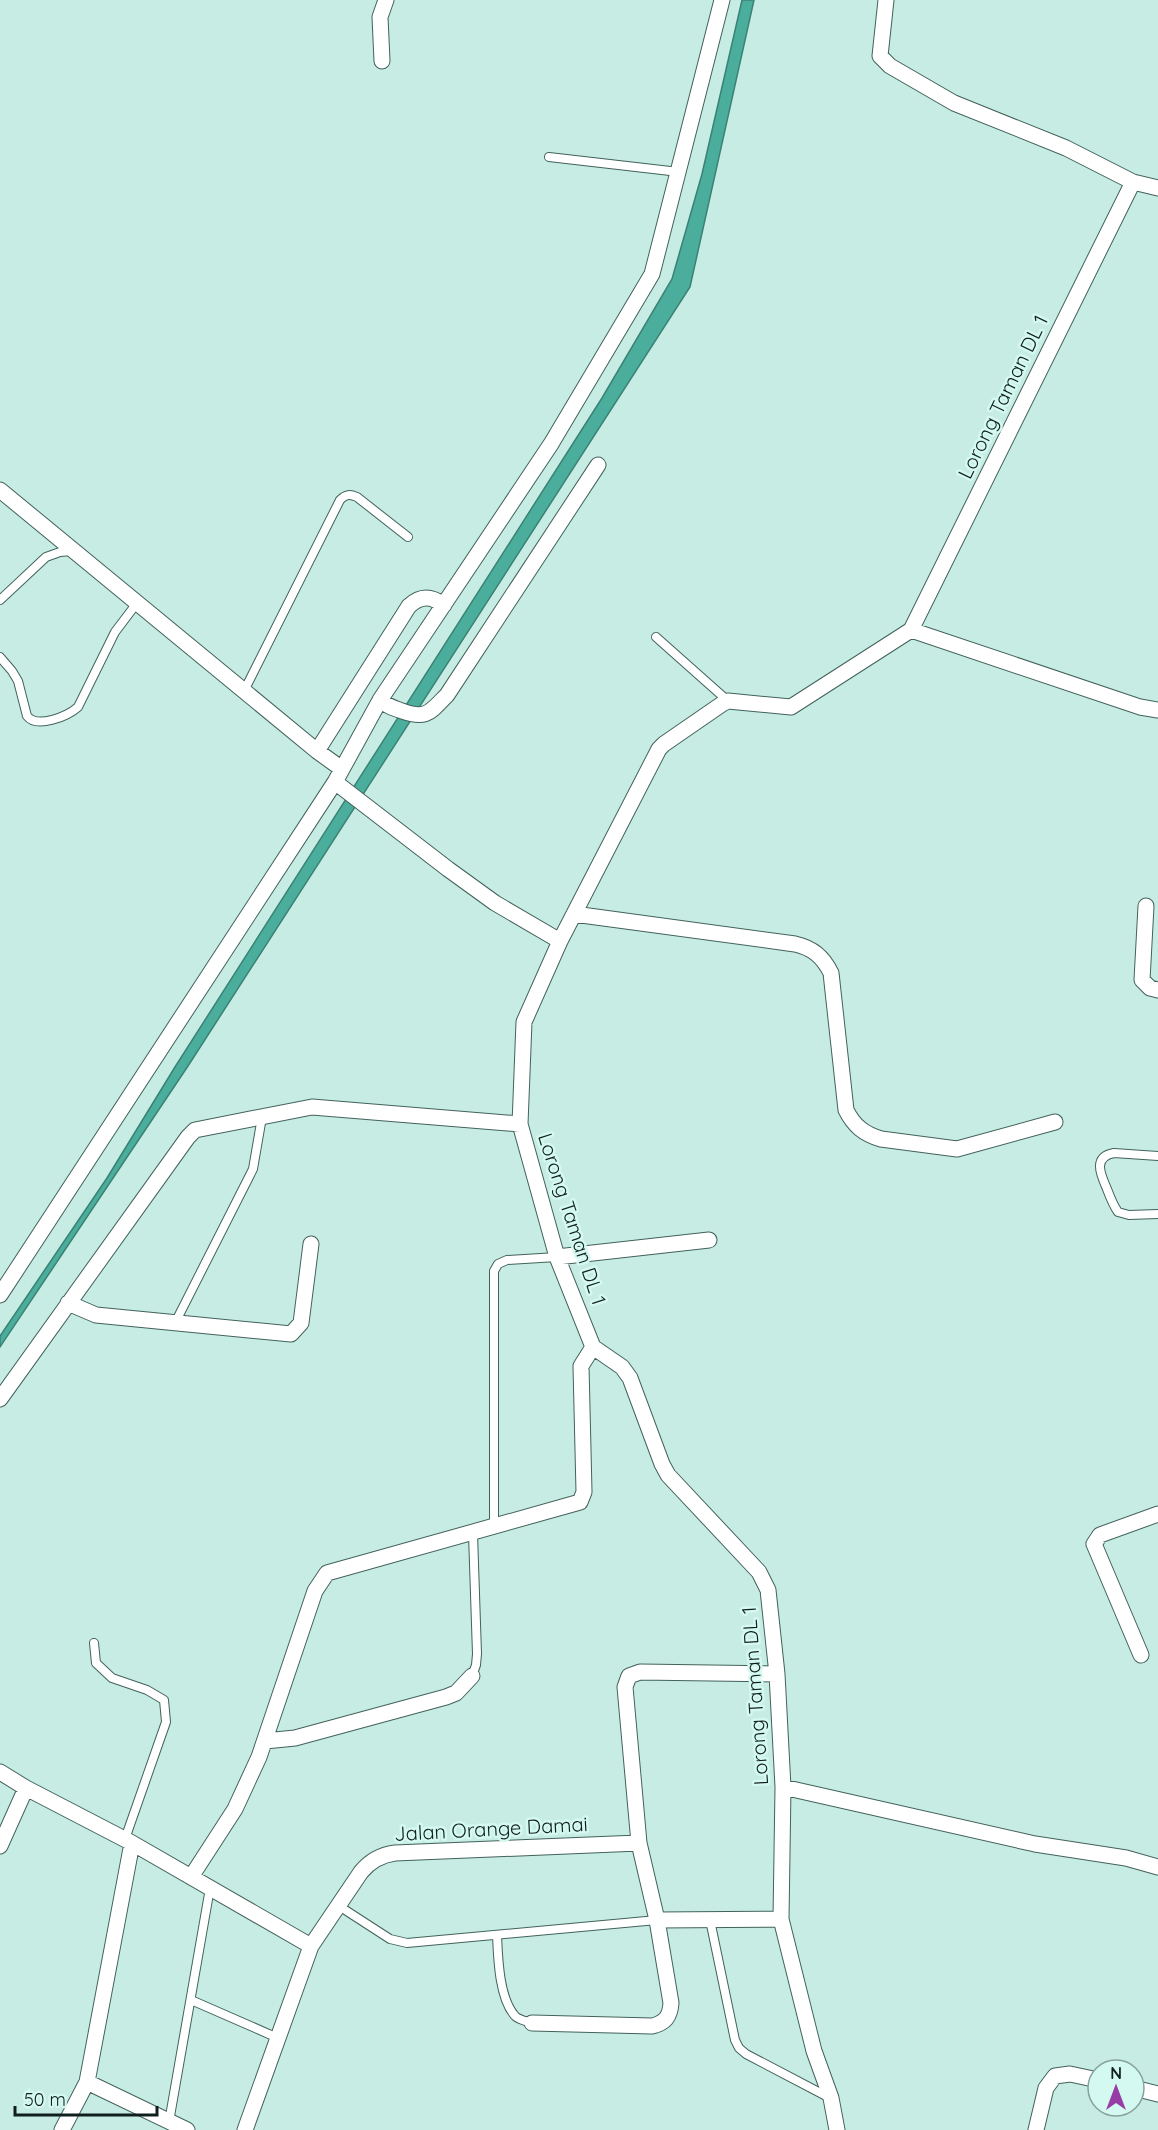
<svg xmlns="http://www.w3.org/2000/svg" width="1158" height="2130" font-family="Quicksand,sans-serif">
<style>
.water{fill:#4bad9b;stroke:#3a8275;stroke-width:1.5}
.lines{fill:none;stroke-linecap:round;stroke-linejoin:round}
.service-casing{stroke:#42625b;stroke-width:10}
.minor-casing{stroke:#42625b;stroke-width:17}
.service{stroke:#fff;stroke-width:8}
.minor{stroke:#fff;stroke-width:15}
.labels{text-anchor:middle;stroke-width:5;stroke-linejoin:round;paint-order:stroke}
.street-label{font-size:20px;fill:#111f1c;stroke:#d4f9f0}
</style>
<rect width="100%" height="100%" fill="#c7ece3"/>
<!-- water -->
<path class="water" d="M 742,0 L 754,0 L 690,287 L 188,1066 L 0,1347 L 0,1336 L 107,1178 L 175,1067 L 602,398 L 672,279 L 702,174 Z"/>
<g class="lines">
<defs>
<path id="service" d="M 549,157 L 679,172
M 0,600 L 46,557 L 60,552 L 72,551
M 656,637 L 728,701
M 0,657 L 12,671 L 18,681 L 27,716 C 37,729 68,716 78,707 L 115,632 L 137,603
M 244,691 L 340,500 C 346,494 350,494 357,497 L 408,537
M 1158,1156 L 1114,1153 C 1092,1157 1101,1175 1107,1189 C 1110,1197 1113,1205 1118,1212 L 1129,1215 L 1158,1214
M 175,1323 L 253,1169 L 262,1117
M 494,1528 L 494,1271 L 498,1264 L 507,1260 L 557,1257
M 94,1643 L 96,1663 L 112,1678 L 147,1690 L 164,1700 L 166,1722 L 125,1839
M 472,1676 L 476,1665 L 477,1654 L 473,1534
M 339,1906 L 390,1939 L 407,1943 L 657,1920
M 710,1920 L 735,2040 L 739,2048 L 746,2054 L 830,2098
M 497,1935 C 498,1958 499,1998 515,2016 C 519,2020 526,2021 532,2023
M 191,2000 L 278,2038
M 169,2122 L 210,1888"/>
<path id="minor" d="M 886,0 L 880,56 L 890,66 L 954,103 L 1066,148 L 1133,182 L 1158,188
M 382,61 L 380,17 L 386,0
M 0,490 L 317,751 L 342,769
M 911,630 L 1133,182
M 380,700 C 387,706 393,708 402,711 C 427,720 430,712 447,695 L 598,465
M 317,751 L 409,606 C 421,595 431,596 444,605
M 335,782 L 448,869 L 495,903 L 560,941
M 1146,906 L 1142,980 L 1150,988 L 1158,990
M 574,914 L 795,944 C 813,948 823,957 831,973 L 846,1110 C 854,1126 864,1134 881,1139 L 957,1149 L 1055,1122
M 557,1257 L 709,1240
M 0,1295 L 335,782 L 380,700 L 551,444 L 652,274 L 722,0
M 68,1303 L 96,1315 L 291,1334 L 301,1323 L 311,1244
M 0,1399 L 188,1137 L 195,1130 L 312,1107 L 520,1124
M 1141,1655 L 1094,1544 L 1100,1535 L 1158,1514
M 265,1741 L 295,1738 L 446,1697 L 456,1693 L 472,1676
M 0,1772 L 26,1788 L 132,1843 L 311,1946
M 783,1787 L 1035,1844 L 1126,1858 L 1158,1867
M 639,1843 L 625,1687 L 629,1676 L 640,1672 L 777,1674
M 0,1846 L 26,1788
M 191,1877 L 235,1809 L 259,1757 L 315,1591 L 327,1573 L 580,1502 L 584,1492 L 581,1366 L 593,1347
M 532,2023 L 652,2026 C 665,2023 670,2017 671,2003 L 657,1920
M 87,2082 L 187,2130
M 1134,2088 L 1158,2094
M 62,2130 L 87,2082 L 132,1843
M 245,2130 L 311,1946 L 361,1872 C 370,1861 380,1855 395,1853 L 639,1843 L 657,1920 L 781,1919
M 837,2130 L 831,2098 L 814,2051 L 781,1919 L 783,1787 L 777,1674 L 768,1590 L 759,1572 L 668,1475 L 662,1464 L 630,1378 L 622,1367 L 593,1347 L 557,1257 L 520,1124 L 524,1022 L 560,941 L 659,749 L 664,744 L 722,704 L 728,701 L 791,707 L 911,630 L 1140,707 L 1158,710
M 1036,2130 L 1046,2088 L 1055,2076 L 1070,2074 L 1098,2080"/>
</defs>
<!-- service casing -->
<use href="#service" class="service-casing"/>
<!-- minor casing -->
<use href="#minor" class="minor-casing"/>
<!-- service -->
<use href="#service" class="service"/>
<!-- minor -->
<use href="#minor" class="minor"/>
</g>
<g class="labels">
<!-- street labels -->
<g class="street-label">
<text transform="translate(1003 397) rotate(-64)" y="7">Lorong Taman DL 1</text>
<text transform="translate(572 1219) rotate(72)" y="7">Lorong Taman DL 1</text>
<text transform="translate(755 1696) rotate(-94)" y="7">Lorong Taman DL 1</text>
<text transform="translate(491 1829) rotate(-3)" y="7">Jalan Orange Damai</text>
</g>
</g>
<!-- north arrow -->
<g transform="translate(1116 2088)"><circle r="28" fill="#d4f9f0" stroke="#86a29b" stroke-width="1.5"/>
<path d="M0-4.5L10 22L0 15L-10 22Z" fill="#983ca6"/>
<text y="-9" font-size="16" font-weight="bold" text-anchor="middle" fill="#111f1c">N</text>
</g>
<!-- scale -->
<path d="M15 2106v9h142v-9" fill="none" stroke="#111f1c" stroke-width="3"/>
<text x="24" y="2106" font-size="18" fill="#111f1c" stroke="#d4f9f0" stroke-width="4.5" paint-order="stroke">50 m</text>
</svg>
